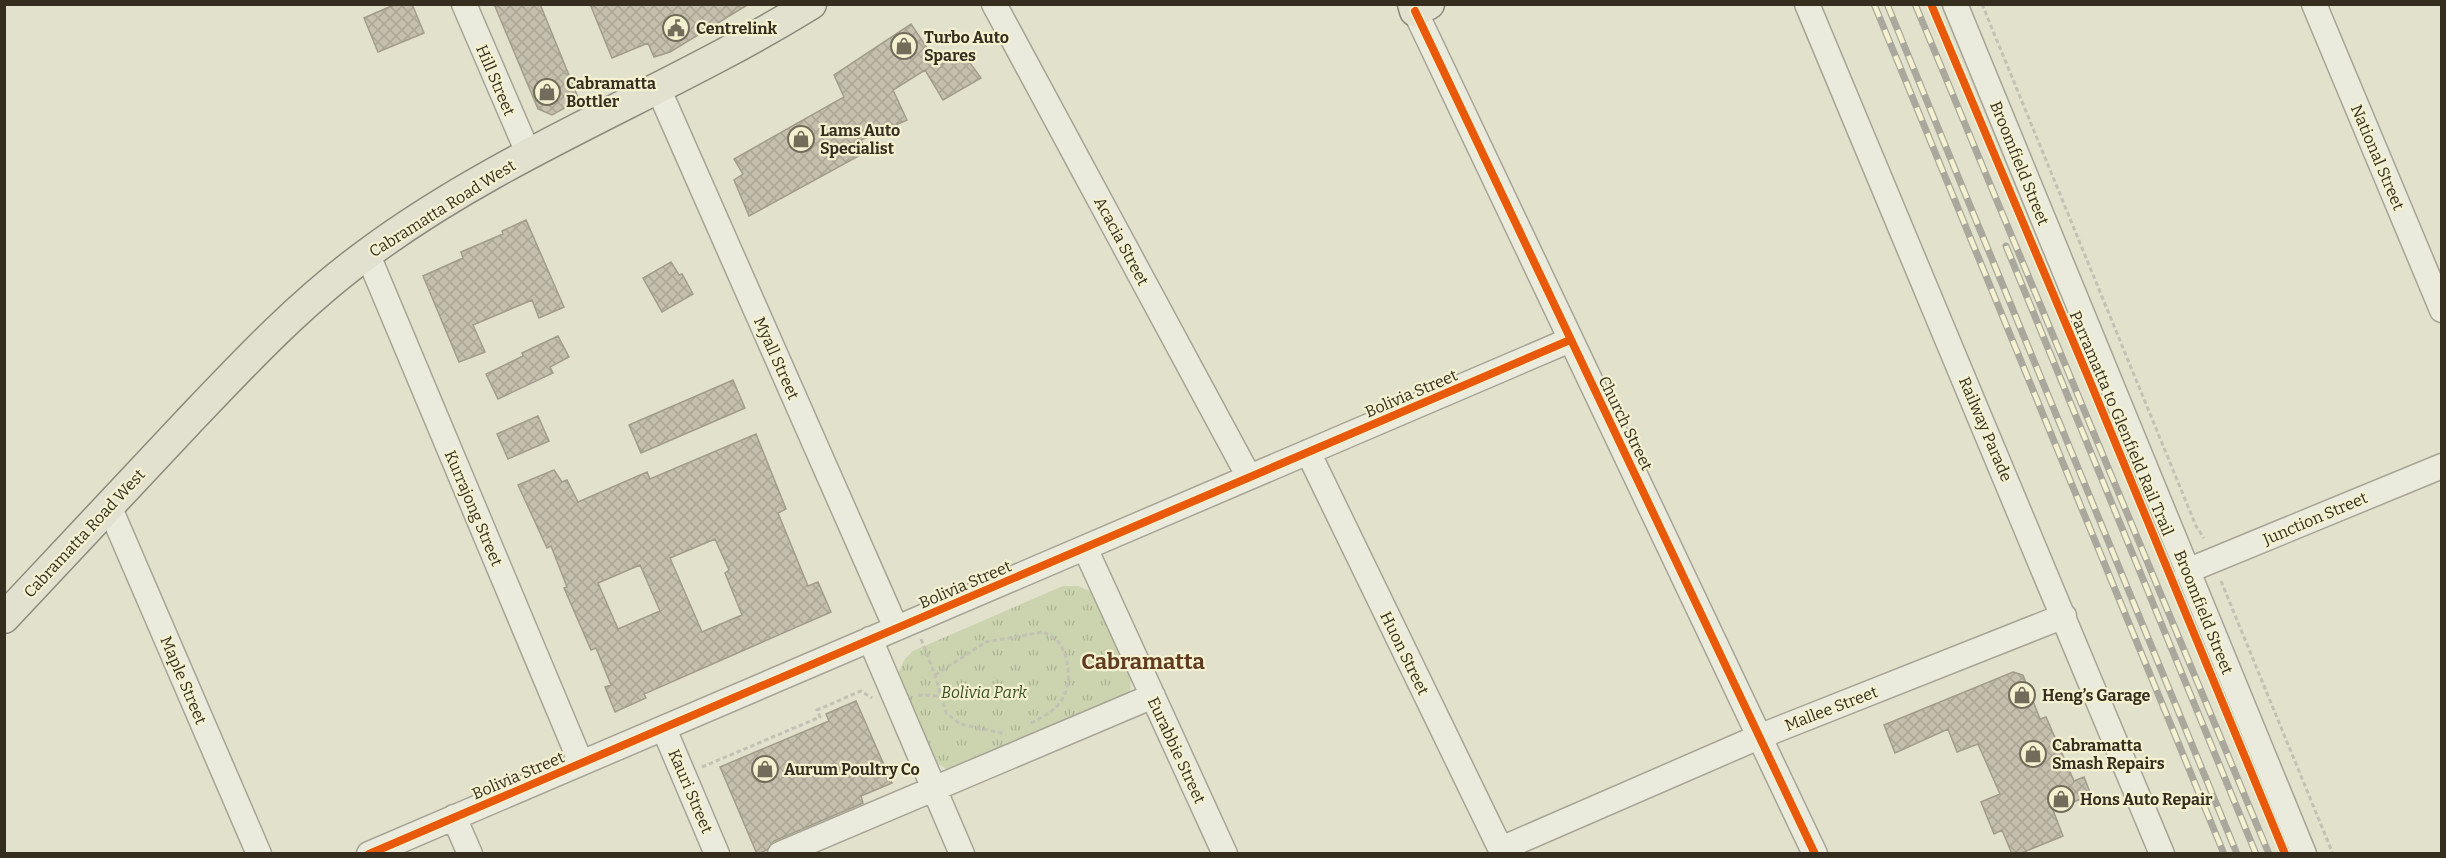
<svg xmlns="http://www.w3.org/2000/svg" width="2446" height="858" font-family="Bitter,serif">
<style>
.park{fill:url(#park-tufts)}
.building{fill:url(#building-cross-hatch);stroke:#a29d8b;stroke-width:1.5;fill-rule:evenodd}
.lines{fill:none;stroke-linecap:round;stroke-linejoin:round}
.minor-casing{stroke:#a7a495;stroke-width:27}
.major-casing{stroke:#8d8a7c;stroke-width:33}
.path{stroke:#c3c1b4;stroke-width:3;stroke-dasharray:4.5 3;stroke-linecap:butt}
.minor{stroke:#eaeadd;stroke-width:24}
.major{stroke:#e2e0cf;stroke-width:30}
.rail-casing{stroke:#aaa89d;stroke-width:7}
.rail{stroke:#f4f1d1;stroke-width:4.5;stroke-dasharray:14;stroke-linecap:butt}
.cycleway-casing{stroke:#f4f1d1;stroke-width:11}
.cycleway{stroke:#e8590c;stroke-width:8}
.labels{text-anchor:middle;stroke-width:4.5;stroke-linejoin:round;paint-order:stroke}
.poi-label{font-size:16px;font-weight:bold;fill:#352e1e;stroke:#f4f1d1;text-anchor:start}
.street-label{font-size:16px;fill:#352e1e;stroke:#f4f1d1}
.park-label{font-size:16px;font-style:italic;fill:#3c5125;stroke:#f4f1d1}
.district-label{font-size:22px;font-weight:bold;fill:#603b1f;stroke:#f4f1d1}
</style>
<defs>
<pattern id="park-tufts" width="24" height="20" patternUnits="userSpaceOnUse" patternTransform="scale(1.5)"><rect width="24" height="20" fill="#cbd4af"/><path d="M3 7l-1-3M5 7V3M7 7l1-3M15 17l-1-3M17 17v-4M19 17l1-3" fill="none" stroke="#afb696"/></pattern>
<pattern id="building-cross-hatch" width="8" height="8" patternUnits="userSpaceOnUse" patternTransform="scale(1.5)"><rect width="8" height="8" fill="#c5c0ad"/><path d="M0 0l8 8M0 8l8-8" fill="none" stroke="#aaa594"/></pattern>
</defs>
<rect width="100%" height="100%" fill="#e2e1cc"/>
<!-- park -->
<path class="park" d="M 1063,586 L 1078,586 L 1092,592 L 1131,677 L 1130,691 L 1120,702 L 965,772 L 947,769 L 936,763 L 898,674 L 904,660 L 913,651 Z"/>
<!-- building -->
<path class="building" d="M 396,4 L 412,4 L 424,33 L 378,52 L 364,18 Z
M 494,4 L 540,4 L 579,100 L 552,115 L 538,109 Z
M 590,4 L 749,4 L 670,52 L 654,57 L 648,43 L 612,58 Z
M 911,24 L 939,66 L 962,52 L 981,78 L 943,100 L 925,70 L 893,90 L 907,120 L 861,140 L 866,152 L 749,216 L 734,180 L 743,174 L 734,159 L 844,97 L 834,75 Z
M 526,220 L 564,307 L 539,318 L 532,300 L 473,325 L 485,352 L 459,362 L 423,276 L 463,258 L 461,252 L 503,234 L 502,231 Z
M 671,262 L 679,275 L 682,274 L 693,294 L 662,312 L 643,278 Z
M 558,336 L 569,357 L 550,367 L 553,373 L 498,399 L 486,374 L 523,356 L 522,353 Z
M 733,380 L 745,408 L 641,453 L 629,425 Z
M 538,416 L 549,441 L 508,459 L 497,434 Z
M 756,434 L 786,509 L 778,513 L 808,586 L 818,582 L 831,612 L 644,694 L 646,698 L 615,712 L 605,687 L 611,685 L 596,648 L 591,650 L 564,588 L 567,587 L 551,546 L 547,548 L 518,485 L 554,470 L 562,482 L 567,480 L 578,502 L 647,472 L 650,479 ZM 715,539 L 729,570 L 725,573 L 742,615 L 702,632 L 670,558 ZM 640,565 L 660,611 L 618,629 L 598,583 Z
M 2013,672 L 2023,675 L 2040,719 L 2046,717 L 2074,781 L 2084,777 L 2091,795 L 2053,810 L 2063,836 L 2019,854 L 2012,854 L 2002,830 L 1994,834 L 1981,802 L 2000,794 L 1978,744 L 1957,752 L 1948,729 L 1895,753 L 1884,725 Z
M 856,701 L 892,783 L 861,796 L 863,803 L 774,841 L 767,850 L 757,854 L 720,767 L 829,721 L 826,714 Z"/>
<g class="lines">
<defs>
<path id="minor" d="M 464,4 L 529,155
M 994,4 L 1249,477
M 1807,4 L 2162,854
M 1955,4 L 2304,854
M 2314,4 L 2442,310
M 1415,11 L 1815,854
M 658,88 L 896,628
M 367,253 L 581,763
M 1308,452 L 1503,854
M 109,506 L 259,854
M 1085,548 L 1225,854
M 2187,571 L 2442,466
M 870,639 L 962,854
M 664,729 L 717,854
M 454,817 L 470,854
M 1501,849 L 1761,736 L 2064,616
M 369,854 L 1570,340
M 780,854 L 1153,696"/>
<path id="major" d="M 1413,4 L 1415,11 L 1429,4
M 4,618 C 65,553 126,488 187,423 C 244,363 300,303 367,254 C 504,152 667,93 811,4"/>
</defs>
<!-- minor casing -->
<use href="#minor" class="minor-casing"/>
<!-- major casing -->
<use href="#major" class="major-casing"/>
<!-- path -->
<path class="path" d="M 1982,4 L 2196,526 L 2204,538
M 2221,581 L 2333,854
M 921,639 L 935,675 L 946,713 L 960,724 L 1006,734
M 935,675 L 986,642 L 1043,632 C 1048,635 1055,638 1059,643 C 1070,658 1072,685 1061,701 C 1054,711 1042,718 1031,723
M 918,695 L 940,696
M 702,767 L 820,717 L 817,710 L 861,691 L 872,698"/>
<!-- minor -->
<use href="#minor" class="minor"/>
<!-- major -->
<use href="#major" class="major"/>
<defs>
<path id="rail" d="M 1874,4 L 2224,854
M 1887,4 L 2237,854
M 1915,4 L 2269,854
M 2006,246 L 2256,854"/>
</defs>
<!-- rail casing -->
<use href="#rail" class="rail-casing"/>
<!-- rail -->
<use href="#rail" class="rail"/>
<defs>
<path id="cycleway" d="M 1931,4 L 2089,379 L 2285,854
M 1415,11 L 1815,854
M 369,854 L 1570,340"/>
</defs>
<!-- cycleway casing -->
<use href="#cycleway" class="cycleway-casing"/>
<!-- cycleway -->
<use href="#cycleway" class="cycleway"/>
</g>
<!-- icons -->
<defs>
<symbol id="civic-ring" viewBox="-11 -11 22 22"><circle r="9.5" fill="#f4f1d1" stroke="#726d5b" stroke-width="1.5"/><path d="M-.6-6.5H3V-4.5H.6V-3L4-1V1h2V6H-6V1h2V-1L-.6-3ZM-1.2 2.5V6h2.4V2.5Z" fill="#726d5b"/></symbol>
<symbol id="shop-ring" viewBox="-11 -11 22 22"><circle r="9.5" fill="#f4f1d1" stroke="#726d5b" stroke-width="1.5"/><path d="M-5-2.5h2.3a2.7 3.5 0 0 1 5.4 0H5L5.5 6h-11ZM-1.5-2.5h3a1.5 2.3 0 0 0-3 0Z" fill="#726d5b"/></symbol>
</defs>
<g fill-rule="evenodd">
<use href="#civic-ring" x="661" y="13" width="30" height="30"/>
<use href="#shop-ring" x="889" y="31" width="30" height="30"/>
<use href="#shop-ring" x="532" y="77" width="30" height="30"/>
<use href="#shop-ring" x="786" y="124" width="30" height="30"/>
<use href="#shop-ring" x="2007" y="680" width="30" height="30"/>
<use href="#shop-ring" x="2018" y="739" width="30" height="30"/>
<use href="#shop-ring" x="750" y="754" width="30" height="30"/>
<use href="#shop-ring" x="2046" y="784" width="30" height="30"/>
</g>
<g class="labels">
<!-- poi labels -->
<g class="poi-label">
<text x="696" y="34">Centrelink</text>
<text x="924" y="43">Turbo Auto<tspan x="924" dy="18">Spares</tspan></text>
<text x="566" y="89">Cabramatta<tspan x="566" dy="18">Bottler</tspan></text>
<text x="820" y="136">Lams Auto<tspan x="820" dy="18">Specialist</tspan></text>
<text x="2042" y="701">Heng’s Garage</text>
<text x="2052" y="751">Cabramatta<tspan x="2052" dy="18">Smash Repairs</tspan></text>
<text x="784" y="775">Aurum Poultry Co</text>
<text x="2080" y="805">Hons Auto Repair</text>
</g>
<!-- street labels -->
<g class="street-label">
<text transform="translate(496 80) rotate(67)" y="6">Hill Street</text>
<text transform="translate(2378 157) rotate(67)" y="6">National Street</text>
<text transform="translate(2020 163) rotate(68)" y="6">Broomfield Street</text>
<text transform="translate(442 208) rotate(-32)" y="6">Cabramatta Road West</text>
<text transform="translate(1122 241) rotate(62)" y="6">Acacia Street</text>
<text transform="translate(777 358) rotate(66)" y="6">Myall Street</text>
<text transform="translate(1411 393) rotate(-23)" y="6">Bolivia Street</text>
<text transform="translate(1626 423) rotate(64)" y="6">Church Street</text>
<text transform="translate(2122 423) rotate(67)" y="6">Parramatta to Glenfield Rail Trail</text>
<text transform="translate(1986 429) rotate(67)" y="6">Railway Parade</text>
<text transform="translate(474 508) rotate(67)" y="6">Kurrajong Street</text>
<text transform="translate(2315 518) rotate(-23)" y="6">Junction Street</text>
<text transform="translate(84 533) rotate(-47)" y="6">Cabramatta Road West</text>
<text transform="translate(965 584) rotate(-23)" y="6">Bolivia Street</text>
<text transform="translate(2204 612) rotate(68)" y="6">Broomfield Street</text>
<text transform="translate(1405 653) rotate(64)" y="6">Huon Street</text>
<text transform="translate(184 680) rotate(67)" y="6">Maple Street</text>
<text transform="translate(1831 708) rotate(-21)" y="6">Mallee Street</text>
<text transform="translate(1177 750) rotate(65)" y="6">Eurabbie Street</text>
<text transform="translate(518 775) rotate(-23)" y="6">Bolivia Street</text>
<text transform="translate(691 791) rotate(67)" y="6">Kauri Street</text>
</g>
<!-- park labels -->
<g class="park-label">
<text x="984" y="698">Bolivia Park</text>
</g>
<!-- district labels -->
<g class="district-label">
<text x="1143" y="669">Cabramatta</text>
</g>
</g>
<!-- border -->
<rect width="2446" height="858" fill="none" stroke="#352e1e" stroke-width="12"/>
</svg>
